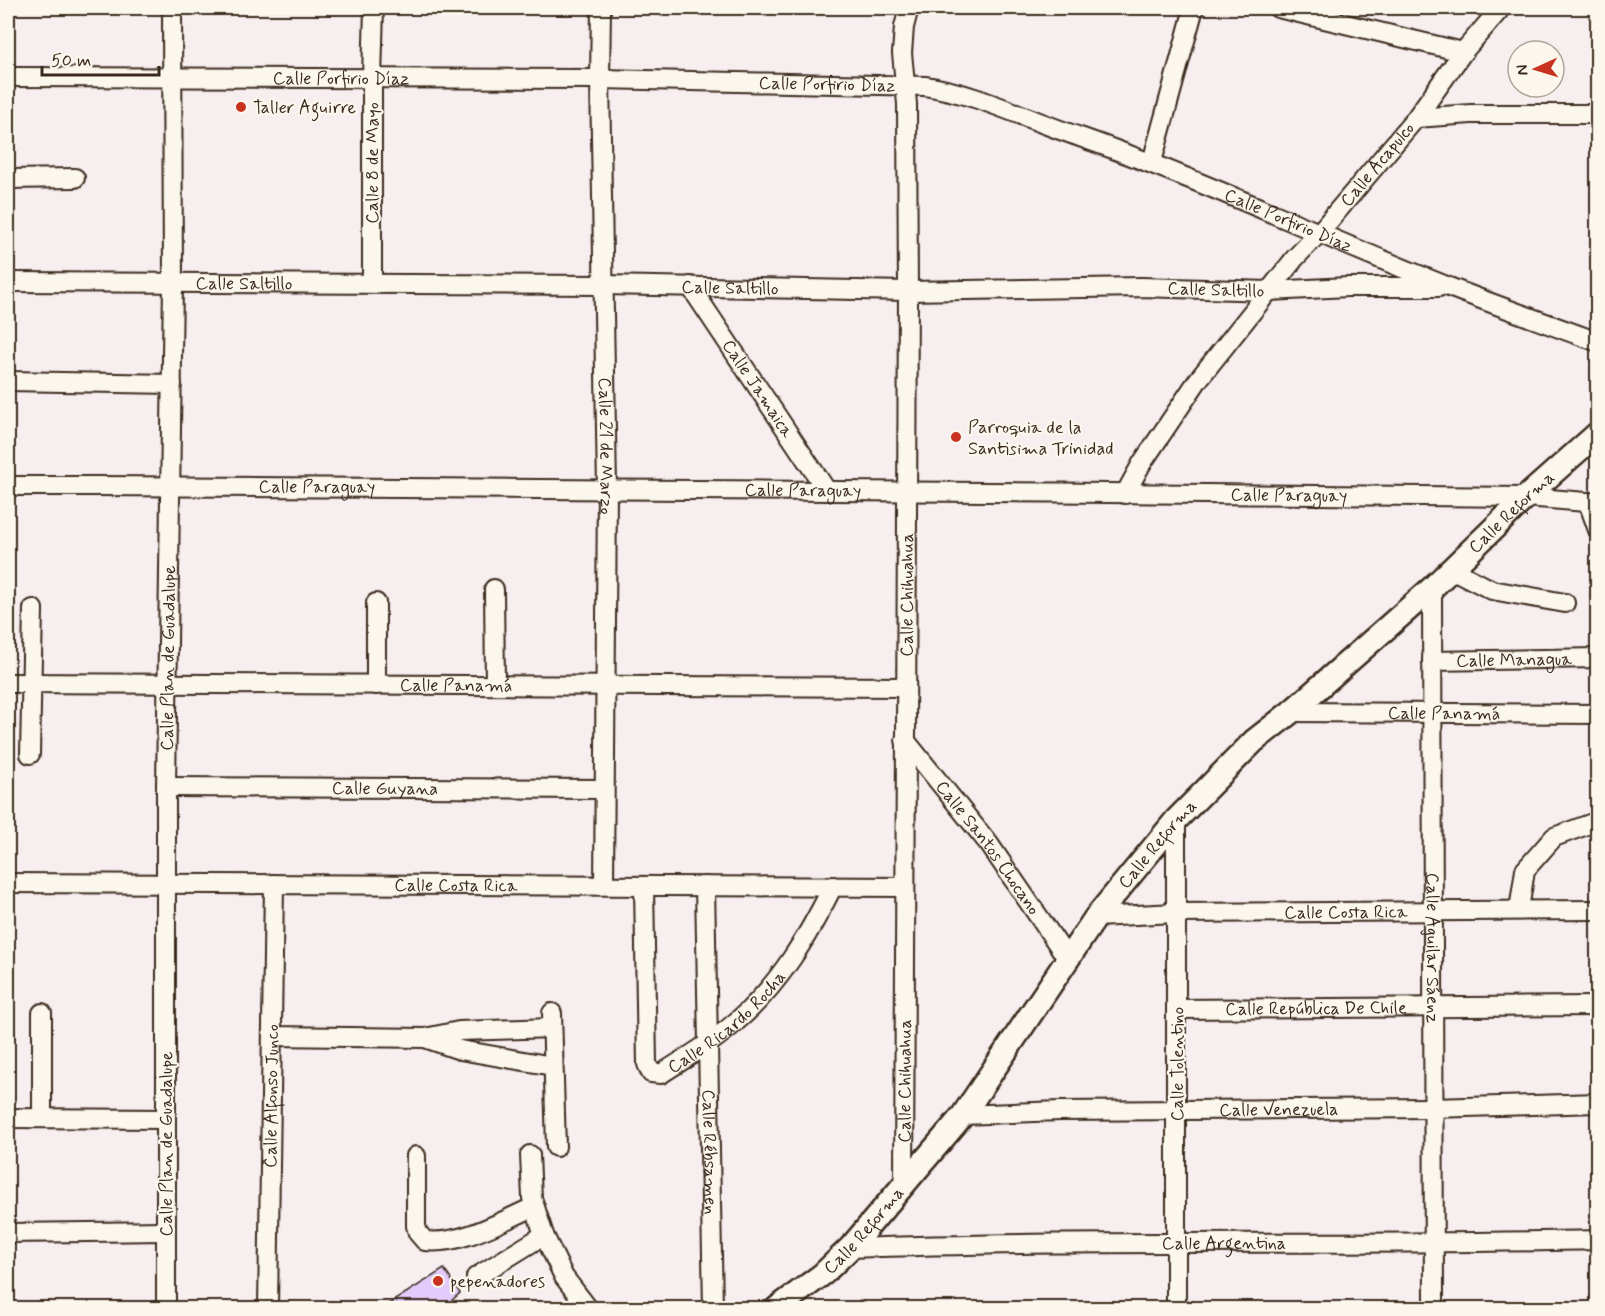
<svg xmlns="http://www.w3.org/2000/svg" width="1605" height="1316" font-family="Mynerve,sans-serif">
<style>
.building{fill:#e3cbfb;stroke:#3b2a1e;stroke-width:1.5}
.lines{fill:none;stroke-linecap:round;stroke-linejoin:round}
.minor-casing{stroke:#3b2a1e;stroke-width:22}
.major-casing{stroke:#3b2a1e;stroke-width:27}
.minor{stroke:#fbf7ec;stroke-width:18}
.major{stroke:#fbf7ec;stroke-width:22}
.poi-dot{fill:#c8321e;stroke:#fbf7ec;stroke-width:2}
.labels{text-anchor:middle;stroke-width:4.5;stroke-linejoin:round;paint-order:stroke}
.street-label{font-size:18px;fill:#3b2a1e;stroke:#fbf7ec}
.poi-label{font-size:18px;fill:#3b2a1e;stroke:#fbf7ec;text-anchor:start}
</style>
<rect width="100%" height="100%" fill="#f6eeef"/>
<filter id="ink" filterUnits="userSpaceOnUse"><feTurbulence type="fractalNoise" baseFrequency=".0167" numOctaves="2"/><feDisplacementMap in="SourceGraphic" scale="12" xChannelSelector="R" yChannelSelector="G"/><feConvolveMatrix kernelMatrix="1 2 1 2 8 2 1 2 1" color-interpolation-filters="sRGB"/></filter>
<g filter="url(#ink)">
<!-- building -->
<path class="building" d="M 444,1269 L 460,1293 L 443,1308 L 382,1308 Z"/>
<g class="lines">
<defs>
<g id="minor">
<path id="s1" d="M 601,8 L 600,79 L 607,489 L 604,885"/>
<path d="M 1278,8 L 1463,52"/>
<path id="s2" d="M 8,77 L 600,79 L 925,86 C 979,94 1028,120 1080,137 C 1205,181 1325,238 1449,287 C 1498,306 1548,324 1598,342"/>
<path d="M 1416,118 L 1471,114 L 1598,114"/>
<path d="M 1152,162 L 1194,8"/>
<path d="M 8,179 L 75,178"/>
<path id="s3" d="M 8,282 L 603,285 L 908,291 L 1141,287 L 1269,291 L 1348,287 L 1439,287"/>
<path d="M 372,283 L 372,78 L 374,8"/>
<path id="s4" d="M 690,286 L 827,491"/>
<path d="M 8,381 L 172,384"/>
<path id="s5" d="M 8,486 C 514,485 1020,493 1526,497 L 1598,503"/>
<path id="s6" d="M 1125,494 L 1142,463 L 1198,380 L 1295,258 L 1319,233 L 1416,118 L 1463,52 L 1501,8"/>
<path d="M 1588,502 L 1598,530"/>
<path d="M 1451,569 L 1492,590 L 1565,603"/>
<path id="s7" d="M 1432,588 L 1434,1308"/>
<path d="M 494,589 L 495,685"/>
<path d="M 376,603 L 376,685"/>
<path id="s8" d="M 1432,661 L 1598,658"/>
<path id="s9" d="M 8,683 L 906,687"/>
<path id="s10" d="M 1291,712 L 1598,714"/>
<path id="s11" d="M 905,740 L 989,844 L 1067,958"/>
<path d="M 30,754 L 33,609"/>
<path id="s12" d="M 166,787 L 604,789"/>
<path id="s13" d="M 8,883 L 905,887"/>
<path id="s14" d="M 644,886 L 647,1064 L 651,1073 L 661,1074 C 687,1057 714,1042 737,1021 C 780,984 808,936 833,886"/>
<path id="s15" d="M 705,886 L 713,1308"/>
<path d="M 1519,910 L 1525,870 L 1554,837 L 1598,821"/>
<path id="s16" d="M 1096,917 L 1176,913 L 1598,910"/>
<path id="s17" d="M 1176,1009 L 1598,1006"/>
<path d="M 552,1013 L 556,1147"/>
<path d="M 272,1036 L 425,1038 L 459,1031 L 552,1028"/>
<path d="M 425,1038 L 460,1050 L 553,1066"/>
<path id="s18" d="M 963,1115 L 1060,1111 L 1432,1108 L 1598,1103"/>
<path d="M 8,1118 L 166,1119"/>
<path d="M 42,1118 L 42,1013"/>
<path d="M 530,1155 L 532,1198 L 544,1235 L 564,1277 L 588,1308"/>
<path d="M 416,1156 L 416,1226 L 418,1233 L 425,1241 C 462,1245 501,1221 534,1207"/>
<path id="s19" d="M 904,1183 L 908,291 L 907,104 L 902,53 L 904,27 L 909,8"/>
<path d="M 8,1233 L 166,1231"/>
<path id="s20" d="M 850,1248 C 1099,1239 1348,1246 1598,1240"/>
<path d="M 476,1277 L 544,1235"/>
<path id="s21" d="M 166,1308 L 166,787 L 173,284 L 172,8"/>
<path id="s22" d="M 268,1308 L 274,884"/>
<path d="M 1176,1308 L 1176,820"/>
</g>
<g id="major">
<path id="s23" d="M 777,1308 L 823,1274 L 850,1248 L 963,1115 L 1096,917 L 1176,820 L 1254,741 L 1291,712 L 1432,588 L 1526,497 L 1598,433"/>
</g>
</defs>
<!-- minor casing -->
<use href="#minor" class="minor-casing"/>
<!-- major casing -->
<use href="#major" class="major-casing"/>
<!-- minor -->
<use href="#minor" class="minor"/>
<!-- major -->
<use href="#major" class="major"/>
</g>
</g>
<!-- markers -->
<g class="poi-dot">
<circle cx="241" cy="107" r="6"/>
<circle cx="956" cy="437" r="6"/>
<circle cx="438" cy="1281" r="6"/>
</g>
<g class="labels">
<!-- street labels -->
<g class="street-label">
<text dy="6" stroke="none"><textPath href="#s2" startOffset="333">Calle Porfirio Díaz</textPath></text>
<text dy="6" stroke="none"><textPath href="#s2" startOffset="819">Calle Porfirio Díaz</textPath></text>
<text transform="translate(372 163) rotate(-90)" y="6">Calle 8 de Mayo</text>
<text dy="6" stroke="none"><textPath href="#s6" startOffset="416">Calle Acapulco</textPath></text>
<text dy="6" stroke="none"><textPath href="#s2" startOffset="1305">Calle Porfirio Díaz</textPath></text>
<text dy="6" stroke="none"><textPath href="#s3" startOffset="236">Calle Saltillo</textPath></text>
<text dy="6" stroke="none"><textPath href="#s3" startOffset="722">Calle Saltillo</textPath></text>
<text dy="6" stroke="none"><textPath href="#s3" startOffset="1208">Calle Saltillo</textPath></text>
<text dy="6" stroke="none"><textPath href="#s4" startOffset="123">Calle Jamaica</textPath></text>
<text dy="6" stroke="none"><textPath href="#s1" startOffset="438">Calle 21 de Marzo</textPath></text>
<text dy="6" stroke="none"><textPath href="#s5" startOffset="309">Calle Paraguay</textPath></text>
<text dy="6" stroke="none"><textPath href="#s5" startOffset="795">Calle Paraguay</textPath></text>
<text dy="6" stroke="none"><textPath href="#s5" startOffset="1281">Calle Paraguay</textPath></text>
<text dy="6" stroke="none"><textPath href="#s23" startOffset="1089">Calle Reforma</textPath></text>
<text dy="6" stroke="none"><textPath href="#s19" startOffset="588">Calle Chihuahua</textPath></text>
<text dy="6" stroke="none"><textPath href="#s21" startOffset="650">Calle Plan de Guadalupe</textPath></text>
<text dy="6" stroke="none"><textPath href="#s8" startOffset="82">Calle Managua</textPath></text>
<text dy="6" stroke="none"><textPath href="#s9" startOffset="448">Calle Panamá</textPath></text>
<text dy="6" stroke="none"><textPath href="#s10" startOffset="153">Calle Panamá</textPath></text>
<text dy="6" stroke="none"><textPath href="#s12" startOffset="219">Calle Guyana</textPath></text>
<text dy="6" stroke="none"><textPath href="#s23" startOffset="603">Calle Reforma</textPath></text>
<text dy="6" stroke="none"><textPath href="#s11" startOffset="136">Calle Santos Chocano</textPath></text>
<text dy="6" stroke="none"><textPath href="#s13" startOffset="448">Calle Costa Rica</textPath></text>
<text dy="6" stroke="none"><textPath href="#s16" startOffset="250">Calle Costa Rica</textPath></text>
<text dy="6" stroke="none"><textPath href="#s7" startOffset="360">Calle Aguilar Sáenz</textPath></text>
<text dy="6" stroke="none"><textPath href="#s17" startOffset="140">Calle República De Chile</textPath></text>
<text dy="6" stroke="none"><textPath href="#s14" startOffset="282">Calle Ricardo Rocha</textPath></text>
<text transform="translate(1177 1064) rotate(-90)" y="6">Calle Tolentino</text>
<text dy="6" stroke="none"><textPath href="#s19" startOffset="102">Calle Chihuahua</textPath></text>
<text dy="6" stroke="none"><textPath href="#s22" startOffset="212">Calle Alfonso Junco</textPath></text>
<text dy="6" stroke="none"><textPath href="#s18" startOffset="316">Calle Venezuela</textPath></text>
<text transform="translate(166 1144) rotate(-90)" y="6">Calle Plan de Guadalupe</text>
<text dy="6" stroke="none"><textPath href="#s15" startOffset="266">Calle Rébsamen</textPath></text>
<text dy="6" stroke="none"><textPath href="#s23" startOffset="117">Calle Reforma</textPath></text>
<text dy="6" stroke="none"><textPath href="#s20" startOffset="374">Calle Argentina</textPath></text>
</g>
<!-- poi labels -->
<g class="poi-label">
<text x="253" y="113">Taller Aguirre</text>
<text x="968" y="433">Parroquia de la<tspan x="968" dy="21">Santisima Trinidad</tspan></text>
<text x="450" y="1287">pepenadores</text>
</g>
</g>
<!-- margin -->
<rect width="1605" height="1316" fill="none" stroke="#fbf7ec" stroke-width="30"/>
<rect x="15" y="15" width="1575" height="1286" fill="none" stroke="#3b2a1e" stroke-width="2" filter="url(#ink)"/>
<!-- north arrow -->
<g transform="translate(1536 69) rotate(266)"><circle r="28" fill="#fbf7ec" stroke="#aea59a" stroke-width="1.5"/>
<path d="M0-4.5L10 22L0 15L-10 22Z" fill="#c8321e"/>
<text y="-9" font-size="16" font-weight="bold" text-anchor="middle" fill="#3b2a1e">N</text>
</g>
<!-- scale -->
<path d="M42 66v9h117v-9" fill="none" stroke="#3b2a1e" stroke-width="3"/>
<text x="51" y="66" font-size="18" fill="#3b2a1e" stroke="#fbf7ec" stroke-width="4.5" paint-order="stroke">50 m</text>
</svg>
